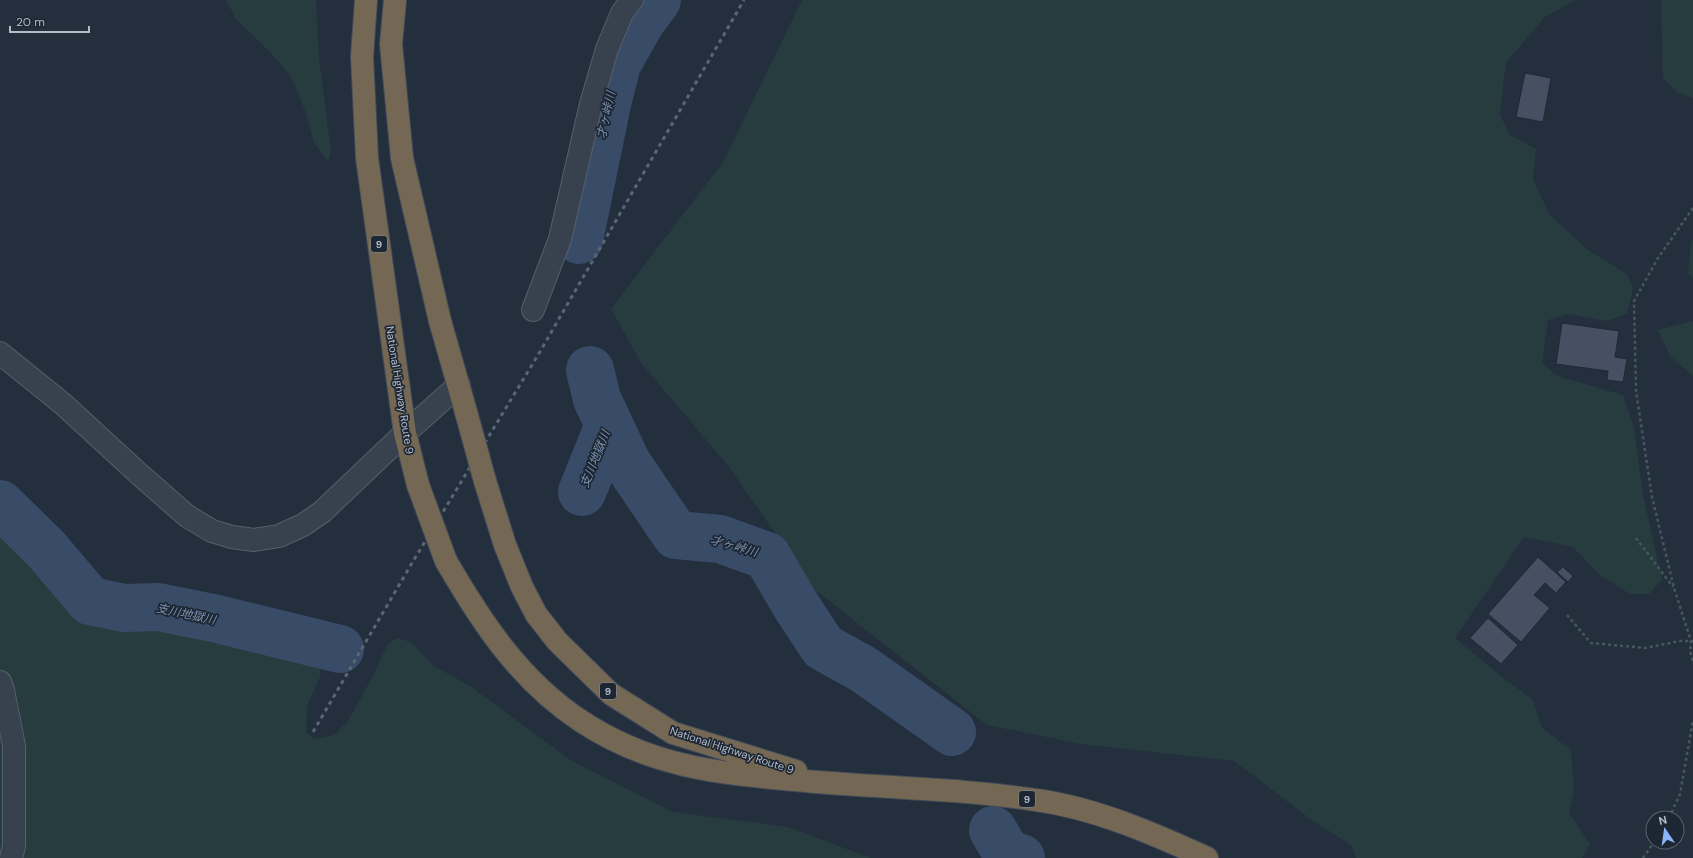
<svg xmlns="http://www.w3.org/2000/svg" width="1693" height="858" font-family="'DM Sans','Noto Sans JP',sans-serif">
<style>
.green{fill:#263c3f}
.lines{fill:none;stroke-linecap:round;stroke-linejoin:round}
.river{stroke:#394c67;stroke-width:48}
.building{fill:#455162;stroke:#1f2835}
.street-casing{stroke:#565f6c;stroke-width:24}
.highway-casing{stroke:#434c59;stroke-width:24}
.path{stroke:#44595c;stroke-width:2.5;stroke-dasharray:3 3;stroke-linecap:butt}
.street{stroke:#38414e;stroke-width:22}
.highway{stroke:#746855;stroke-width:22}
.rail{stroke:#5a6575;stroke-width:3;stroke-dasharray:4 4;stroke-linecap:butt}
.highway-bridge-casing{stroke:#434c59;stroke-width:24;stroke-linecap:butt}
.highway-bridge{stroke:#746855;stroke-width:22}
.labels{text-anchor:middle;stroke-width:3.5;stroke-linejoin:round;paint-order:stroke}
.shield{fill:#1d2633;stroke:#878f9c;stroke-width:1}
.shield-label{font-size:10px;font-weight:bold;fill:#b4bcc9}
.street-label{font-size:11px;fill:#b4bcc9;stroke:#1d2633}
.water-label{font-size:12px;font-style:italic;fill:#7c92b1;stroke:#1d2633}
</style>
<rect width="100%" height="100%" fill="#242f3e"/>
<!-- green -->
<path class="green" d="M 226,0 L 316,0 L 319,58 L 331,151 L 328,162 L 314,143 L 306,113 L 290,75 L 267,49 L 236,19 Z
M 802,0 L 1575,0 L 1545,17 L 1506,62 L 1500,115 L 1510,135 L 1536,149 L 1533,179 L 1549,214 L 1588,250 L 1627,274 L 1633,288 L 1627,314 L 1606,321 L 1569,314 L 1548,320 L 1542,363 L 1557,376 L 1623,395 L 1634,427 L 1642,490 L 1662,580 L 1649,594 L 1630,594 L 1600,575 L 1573,547 L 1524,537 L 1455,638 L 1501,676 L 1533,700 L 1542,728 L 1571,750 L 1574,791 L 1569,813 L 1590,844 L 1582,858 L 1356,858 L 1351,845 L 1313,821 L 1234,761 L 1081,744 L 987,725 L 814,589 L 729,467 L 642,364 L 611,309 L 723,162 Z
M 1661,0 L 1693,0 L 1693,98 L 1677,92 L 1663,78 Z
M 1693,240 L 1693,278 L 1688,273 L 1691,241 Z
M 1693,321 L 1693,376 L 1670,356 L 1658,330 Z
M 0,513 L 10,519 L 89,609 L 97,614 L 161,615 L 311,650 L 321,662 L 320,677 L 307,706 L 306,732 L 315,739 L 334,735 L 348,721 L 374,674 L 387,645 L 397,638 L 411,642 L 434,666 L 470,686 L 572,761 L 673,812 L 788,827 L 871,858 L 0,858 Z"/>
<g class="lines">
<!-- river -->
<path class="river" d="M 579,240 L 607,104 L 617,64 L 642,20 L 657,0
M 590,370 L 597,399 L 627,463 L 676,535 L 720,539 L 767,556 L 795,604 L 823,647 L 863,669 L 952,732
M 582,492 L 609,425
M 0,504 L 46,549 L 90,601 L 124,608 L 158,607 L 213,618 L 340,649
M 993,830 L 1007,854 L 1021,858"/>
</g>
<!-- building -->
<path class="building" d="M 1525,73 L 1551,78 L 1543,122 L 1516,117 Z
M 1562,323 L 1619,331 L 1615,357 L 1627,359 L 1623,382 L 1607,380 L 1608,371 L 1556,364 Z
M 1538,557 L 1566,582 L 1556,593 L 1545,583 L 1534,595 L 1550,608 L 1521,642 L 1488,614 Z
M 1563,567 L 1573,576 L 1568,582 L 1557,572 Z
M 1488,618 L 1518,645 L 1501,664 L 1470,638 Z"/>
<g class="lines">
<defs>
<path id="street" d="M 533,310 L 560,239 L 591,104 L 607,49 L 622,13 L 632,0
M 0,353 L 63,404 L 138,473 L 187,516 L 212,531 L 232,537 L 254,540 L 279,536 L 303,525 L 322,512 L 405,433 L 459,385
M 0,682 L 3,690 L 14,746 L 14,846 L 11,858"/>
<path id="highway" d="M 366,0 L 362,57 L 367,158 L 405,433 L 418,485
M 395,0 L 391,44 L 402,158 L 440,321 L 466,412
M 485,481 L 505,545 L 522,587 L 536,614 L 557,641 L 611,694 L 673,733 L 796,771
M 446,561 C 482,623 520,681 581,721 C 649,766 715,773 795,780 C 875,788 956,788 1036,800 C 1095,808 1152,833 1207,858"/>
</defs>
<!-- street casing -->
<use href="#street" class="street-casing"/>
<!-- highway casing -->
<use href="#highway" class="highway-casing"/>
<!-- path -->
<path class="path" d="M 1693,208 L 1658,258 L 1634,301 L 1636,391 L 1652,497 L 1674,588 L 1691,641 L 1690,651 L 1693,662
M 1636,538 L 1673,587
M 1567,615 L 1591,643 L 1645,648 L 1680,641 L 1693,641
M 1669,818 L 1680,794 L 1693,720
M 1643,858 L 1654,842"/>
<!-- street -->
<use href="#street" class="street"/>
<!-- highway -->
<use href="#highway" class="highway"/>
<!-- rail -->
<path class="rail" d="M 313,732 L 412,563 L 538,355 L 744,0"/>
<defs>
<path id="highway-bridge" d="M 466,412 L 485,481
M 418,485 L 446,561"/>
</defs>
<!-- highway-bridge casing -->
<use href="#highway-bridge" class="highway-bridge-casing"/>
<!-- highway-bridge -->
<use href="#highway-bridge" class="highway-bridge"/>
</g>
<g class="labels">
<!-- shield labels -->
<g class="shield">
<rect x="371" y="236" width="16" height="16" rx="3"/>
<rect x="600" y="683" width="16" height="16" rx="3"/>
<rect x="1019" y="791" width="16" height="16" rx="3"/>
</g>
<g class="shield-label">
<text x="379" y="248">9</text>
<text x="608" y="695">9</text>
<text x="1027" y="803">9</text>
</g>
<!-- street labels -->
<g class="street-label">
<text transform="translate(400 390) rotate(81)" y="4">National Highway Route 9</text>
<text transform="translate(732 750) rotate(18)" y="4">National Highway Route 9</text>
</g>
<!-- water labels -->
<g class="water-label">
<text transform="translate(606 115) rotate(-78)" y="4">才ヶ峠川</text>
<text transform="translate(595 459) rotate(-68)" y="4">支川地獄川</text>
<text transform="translate(734 546) rotate(16)" y="4">才ヶ峠川</text>
<text transform="translate(186 614) rotate(12)" y="4">支川地獄川</text>
</g>
</g>
<!-- north arrow -->
<g transform="translate(1665 830) rotate(347)"><circle r="19" fill="#1d2633" stroke="#59626f"/>
<path d="M0-3L7 15L0 10L-7 15Z" fill="#8ab4f8"/>
<text y="-6" font-size="11" font-weight="bold" text-anchor="middle" fill="#b4bcc9">N</text>
</g>
<!-- scale -->
<path d="M10 26v6h79v-6" fill="none" stroke="#b4bcc9" stroke-width="2"/>
<text x="16" y="26" font-size="12" fill="#b4bcc9" stroke="#1d2633" stroke-width="3" paint-order="stroke">20 m</text>
</svg>
